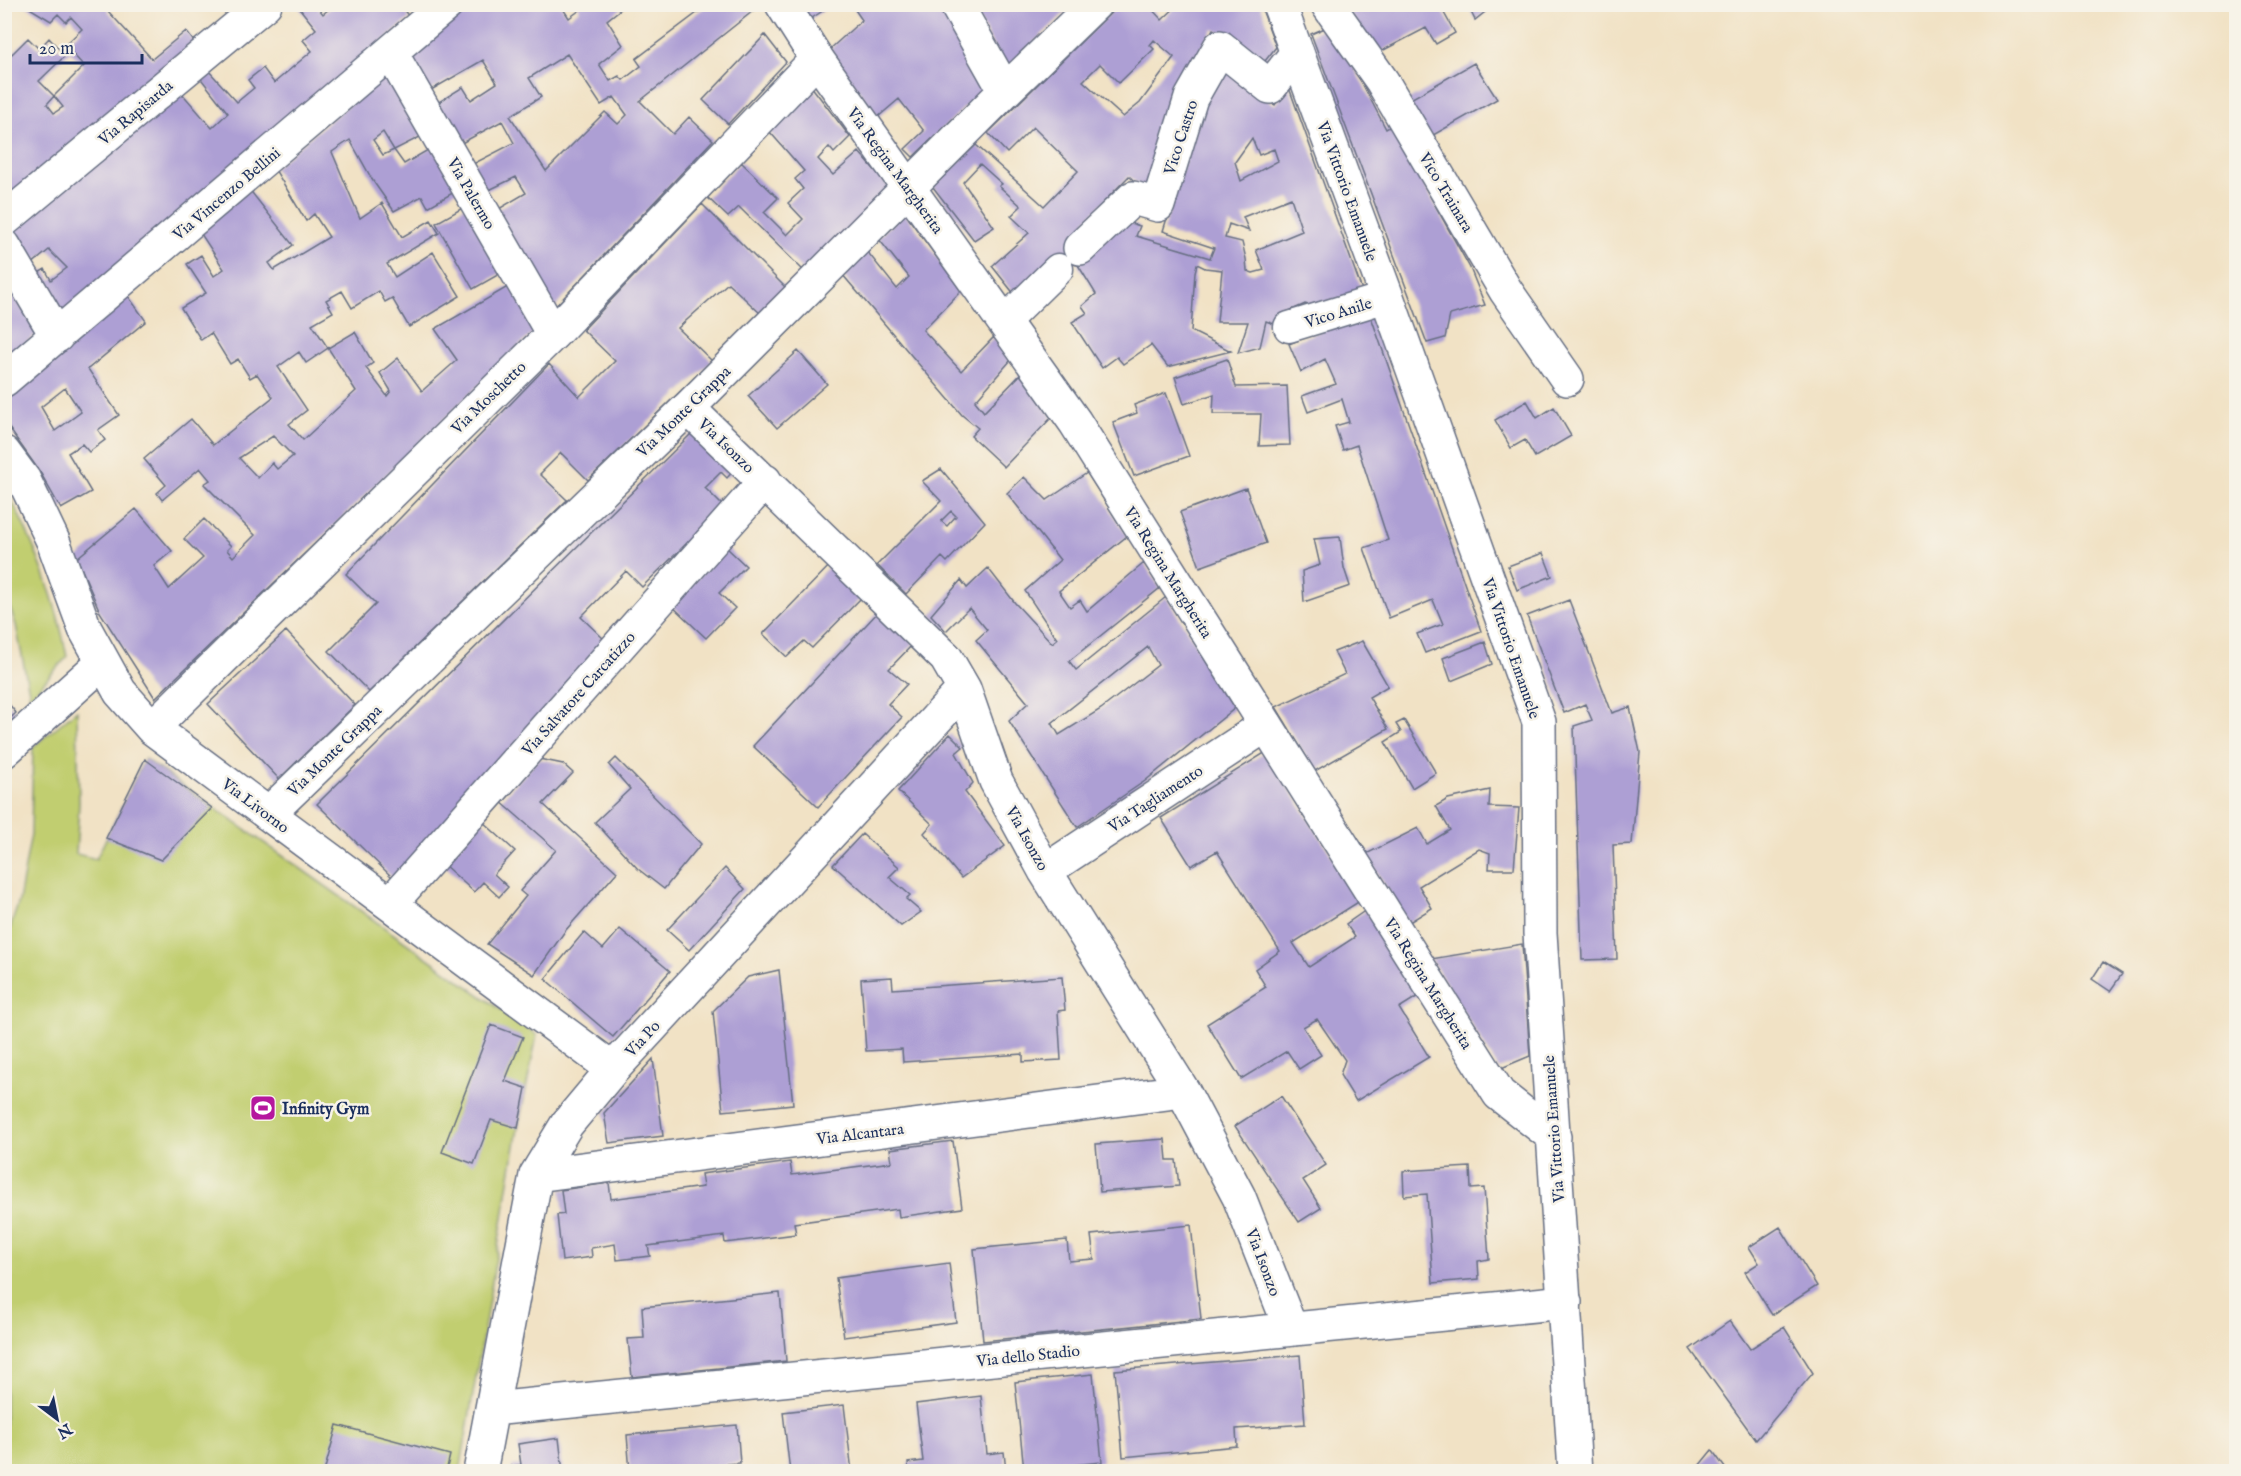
<svg xmlns="http://www.w3.org/2000/svg" width="2241" height="1476" font-family="'IM FELL English',serif">
<style>
.green{fill:#c1ce70;stroke:#6e7e67;stroke-width:1.5}
.building{fill:#ad9fd4;fill-rule:evenodd}
.lines{fill:none;stroke-linecap:round;stroke-linejoin:round}
.pedestrian-casing{stroke:#666e82;stroke-width:33}
.minor-casing{stroke:#666e82;stroke-width:36}
.tertiary-casing{stroke:#666e82;stroke-width:36}
.pedestrian{stroke:#fff;stroke-width:30}
.minor{stroke:#fff;stroke-width:33}
.tertiary{stroke:#fff;stroke-width:33}
.labels{text-anchor:middle;stroke-width:5;stroke-linejoin:round;paint-order:stroke}
.street-label{font-size:16px;fill:#1b2f5e;stroke:#f7f3e8}
.poi-label{font-size:16px;font-weight:bold;fill:#1b2f5e;stroke:#f7f3e8;text-anchor:start}
</style>
<rect width="100%" height="100%" fill="#f7f3e8"/>
<filter id="ink" filterUnits="userSpaceOnUse"><feTurbulence type="fractalNoise" baseFrequency=".0167" numOctaves="2"/><feDisplacementMap in="SourceGraphic" scale="12" xChannelSelector="R" yChannelSelector="G"/><feConvolveMatrix kernelMatrix="1 2 1 2 8 2 1 2 1" color-interpolation-filters="sRGB"/></filter>
<filter id="wash" filterUnits="userSpaceOnUse"><feTurbulence type="fractalNoise" baseFrequency=".008" numOctaves="4" result="noise"/><feDisplacementMap in="SourceGraphic" scale="24" xChannelSelector="R" yChannelSelector="G"/><feGaussianBlur stdDeviation="1.35" result="paint"/><feColorMatrix in="noise" values="0 0 0 0 0 0 0 0 0 0 0 0 0 0 0 0 0 1.4 0 .05"/><feComposite in="paint" operator="in"/></filter>
<g filter="url(#wash)">
<rect width="100%" height="100%" fill="#f1e2c5"/>
<!-- green -->
<path class="green" d="M 4,486 C 33,539 56,598 67,657 L 30,697 L 16,625 L 5,594 Z
M 77,710 L 79,803 L 76,854 L 96,859 L 145,759 L 537,1035 L 518,1128 L 460,1471 L 5,1472 L 5,944 L 19,901 L 31,834 L 33,747 Z"/>
<g id="blocks">
<!-- building -->
<path class="building" d="M 23,4 L 112,4 L 107,10 L 152,59 L 186,31 L 195,43 L 4,202 L 4,46 L 12,54 L 28,38 L 39,49 L 49,38 L 60,50 L 82,29 L 71,17 L 66,22 L 58,14 L 51,21 ZM 70,51 L 84,66 L 54,96 L 63,107 L 54,113 L 47,104 L 54,96 L 39,81 Z
M 296,4 L 315,4 L 323,14 L 335,4 L 399,4 L 410,18 L 60,316 L 37,274 L 45,269 L 51,280 L 67,268 L 49,250 L 32,264 L 13,230 L 180,91 L 212,128 L 228,113 L 198,75 L 207,69 L 237,102 L 254,88 L 248,80 L 263,68 L 274,83 L 312,51 L 303,40 L 316,29 Z
M 467,4 L 560,4 L 569,18 L 580,10 L 577,4 L 627,4 L 607,20 L 623,45 L 599,64 L 610,81 L 619,76 L 623,80 L 641,66 L 636,59 L 709,4 L 751,4 L 753,11 L 640,101 L 673,134 L 689,117 L 713,140 L 552,310 L 497,210 L 526,193 L 516,177 L 487,191 L 471,165 L 514,143 L 502,121 L 458,145 L 434,105 L 463,87 L 471,100 L 497,83 L 483,60 L 426,93 L 405,57 ZM 567,54 L 601,105 L 614,97 L 627,115 L 618,124 L 605,112 L 546,171 L 510,116 L 541,97 L 529,78 Z
M 800,4 L 833,4 L 809,20 Z
M 851,4 L 940,4 L 987,86 L 913,157 L 905,149 L 924,131 L 899,99 L 878,117 L 848,76 L 830,49 L 862,20 Z
M 972,4 L 1074,4 L 1005,70 Z
M 1120,4 L 1147,4 L 1162,20 L 1179,4 L 1260,4 L 1276,47 L 1265,61 L 1213,29 L 1185,75 L 1149,195 L 1129,176 L 1085,221 L 1091,227 L 1019,300 L 992,266 L 1029,233 L 1011,216 L 1021,206 L 999,186 L 1002,184 L 980,164 L 963,182 L 994,227 L 974,240 L 933,187 L 976,145 L 1044,206 L 1078,171 L 1033,127 L 1007,153 L 988,133 ZM 1154,40 L 1174,57 L 1140,103 L 1123,117 L 1083,81 L 1100,64 L 1119,83 L 1154,49 L 1150,45 Z
M 1349,4 L 1439,4 L 1455,33 L 1436,44 L 1426,28 L 1378,53 L 1345,7 Z
M 1467,4 L 1495,4 L 1475,20 Z
M 1325,28 L 1353,66 L 1386,129 L 1391,126 L 1470,268 L 1485,305 L 1450,315 L 1445,338 L 1427,343 L 1311,34 Z
M 765,35 L 786,62 L 728,124 L 703,100 Z
M 1474,63 L 1497,99 L 1428,138 L 1407,101 Z
M 1224,69 L 1275,105 L 1288,85 L 1363,293 L 1316,307 L 1305,304 L 1278,316 L 1274,324 L 1266,321 L 1260,347 L 1238,353 L 1248,322 L 1217,322 L 1222,270 L 1205,268 L 1197,264 L 1195,272 L 1191,331 L 1231,351 L 1168,367 L 1151,345 L 1123,364 L 1117,357 L 1102,368 L 1072,322 L 1087,313 L 1082,306 L 1096,294 L 1078,265 L 1124,221 L 1140,226 L 1136,236 L 1210,258 L 1214,248 L 1163,231 L 1203,103 ZM 1252,138 L 1259,155 L 1274,149 L 1278,161 L 1241,181 L 1235,162 ZM 1291,198 L 1302,231 L 1256,250 L 1264,270 L 1253,273 L 1247,271 L 1246,259 L 1242,242 L 1225,238 L 1229,224 L 1249,231 L 1243,217 Z
M 390,70 L 426,134 L 394,150 L 383,132 L 373,140 L 383,155 L 394,150 L 404,164 L 433,147 L 458,190 L 428,207 L 422,196 L 394,211 L 373,181 L 350,140 L 332,152 L 360,218 L 382,203 L 402,237 L 431,220 L 439,233 L 387,264 L 395,277 L 433,252 L 460,296 L 409,327 L 392,298 L 385,302 L 379,291 L 352,308 L 342,291 L 326,300 L 333,312 L 312,324 L 328,348 L 306,363 L 299,352 L 278,367 L 307,410 L 289,424 L 303,440 L 356,391 L 328,348 L 355,332 L 373,363 L 366,368 L 387,396 L 391,391 L 380,373 L 398,358 L 422,391 L 457,360 L 435,329 L 511,285 L 536,330 L 155,698 L 100,612 L 77,558 L 136,509 L 172,551 L 154,566 L 169,589 L 203,558 L 184,539 L 204,519 L 231,546 L 227,550 L 233,557 L 255,535 L 204,484 L 210,480 L 200,468 L 162,500 L 157,493 L 166,485 L 144,459 L 191,419 L 213,445 L 273,397 L 257,374 L 250,378 L 238,359 L 230,364 L 211,333 L 201,340 L 181,308 L 206,293 L 187,264 L 201,255 L 214,276 L 224,269 L 199,231 L 249,189 L 293,245 L 269,263 L 274,270 L 329,237 L 314,214 L 306,221 L 274,168 ZM 273,436 L 293,456 L 277,469 L 272,463 L 258,478 L 239,458 Z
M 811,86 L 850,137 L 834,153 L 829,147 L 818,159 L 833,175 L 859,152 L 891,189 L 805,272 L 739,207 L 728,217 L 707,197 L 741,162 L 778,198 L 764,212 L 787,235 L 803,219 L 788,203 L 803,189 L 795,179 L 804,171 L 769,131 Z
M 702,204 L 787,289 L 761,314 L 728,283 L 678,328 L 712,361 L 588,480 L 561,453 L 540,474 L 567,500 L 369,692 L 329,651 L 376,604 L 346,574 L 549,364 L 579,397 L 615,361 L 583,330 Z
M 466,206 L 503,272 L 473,289 L 436,223 Z
M 904,212 L 961,291 L 923,330 L 961,371 L 994,337 L 1011,360 L 975,401 L 984,412 L 1021,374 L 1052,417 L 1004,467 L 971,436 L 978,428 L 962,415 L 842,274 L 866,250 L 897,289 L 909,277 L 878,238 Z
M 4,278 L 38,333 L 4,360 Z
M 126,293 L 146,321 L 88,369 L 119,415 L 98,430 L 105,440 L 89,452 L 82,444 L 68,453 L 91,492 L 61,509 L 40,472 L 4,421 L 4,395 ZM 65,388 L 81,412 L 55,431 L 41,407 Z
M 1369,311 L 1481,631 L 1425,653 L 1417,634 L 1443,624 L 1433,600 L 1389,618 L 1364,548 L 1388,540 L 1357,445 L 1343,450 L 1335,426 L 1349,422 L 1342,399 L 1308,412 L 1302,396 L 1336,384 L 1325,359 L 1301,372 L 1289,344 Z
M 798,351 L 827,384 L 777,428 L 748,396 Z
M 1227,359 L 1236,387 L 1287,386 L 1290,445 L 1259,446 L 1261,414 L 1213,414 L 1214,394 L 1184,404 L 1175,377 Z
M 1166,393 L 1189,456 L 1134,476 L 1113,422 L 1137,413 L 1134,405 Z
M 1527,401 L 1537,418 L 1554,407 L 1571,436 L 1535,457 L 1525,440 L 1511,448 L 1495,420 Z
M 696,429 L 735,469 L 727,478 L 721,472 L 705,488 L 724,507 L 642,587 L 626,571 L 581,617 L 606,641 L 395,880 L 317,804 Z
M 941,469 L 985,522 L 947,562 L 942,557 L 906,594 L 877,565 L 941,501 L 922,481 ZM 951,511 L 956,516 L 947,526 L 941,521 Z
M 1087,473 L 1127,536 L 1059,591 L 1070,607 L 1080,600 L 1087,611 L 1144,563 L 1160,588 L 1069,661 L 1076,670 L 1166,597 L 1235,708 L 1145,781 L 1077,827 L 1009,721 L 1028,703 L 976,640 L 987,630 L 969,608 L 946,631 L 931,615 L 961,580 L 967,588 L 988,568 L 1015,603 L 1052,643 L 1057,639 L 1025,591 L 1060,560 L 1007,493 L 1024,477 L 1047,500 ZM 1148,647 L 1158,665 L 1101,709 L 1059,735 L 1052,723 Z
M 1246,488 L 1266,543 L 1200,567 L 1180,512 Z
M 1340,537 L 1344,568 L 1350,586 L 1304,602 L 1302,571 L 1320,565 L 1314,539 Z
M 727,548 L 746,566 L 719,593 L 735,608 L 706,638 L 671,605 Z
M 1543,553 L 1552,576 L 1517,590 L 1508,566 Z
M 834,561 L 866,593 L 812,648 L 804,641 L 787,657 L 763,634 Z
M 1569,600 L 1612,713 L 1630,707 L 1640,752 L 1632,844 L 1613,845 L 1617,959 L 1582,960 L 1574,726 L 1592,720 L 1585,704 L 1564,713 L 1527,616 Z
M 879,611 L 914,643 L 889,669 L 907,684 L 888,704 L 902,717 L 818,807 L 753,746 Z
M 286,631 L 355,705 L 279,779 L 208,704 Z
M 1362,641 L 1388,686 L 1369,697 L 1388,729 L 1315,771 L 1276,707 L 1345,674 L 1334,652 Z
M 1485,642 L 1492,664 L 1451,681 L 1443,658 Z
M 5,699 L 16,713 L 5,723 Z
M 1404,720 L 1436,773 L 1412,788 L 1385,742 L 1401,732 L 1396,724 Z
M 950,734 L 963,747 L 956,753 L 973,783 L 965,792 L 1005,846 L 961,878 L 924,833 L 932,824 L 898,791 Z
M 1266,752 L 1360,901 L 1293,943 L 1309,967 L 1355,937 L 1346,924 L 1366,910 L 1420,995 L 1399,1008 L 1429,1057 L 1356,1101 L 1340,1075 L 1345,1060 L 1317,1019 L 1303,1027 L 1321,1055 L 1299,1069 L 1287,1051 L 1241,1079 L 1207,1024 L 1266,987 L 1255,969 L 1280,951 L 1217,851 L 1191,866 L 1161,818 Z
M 616,758 L 701,844 L 664,889 L 638,869 L 595,822 L 630,789 L 609,765 Z
M 145,759 L 212,808 L 161,860 L 106,838 Z
M 539,759 L 563,764 L 573,773 L 543,804 L 617,872 L 565,931 L 534,975 L 487,944 L 526,896 L 520,891 L 556,850 L 500,801 Z
M 1490,790 L 1489,807 L 1519,808 L 1514,869 L 1489,869 L 1490,853 L 1479,849 L 1419,886 L 1432,908 L 1408,923 L 1366,854 L 1418,828 L 1427,844 L 1450,830 L 1436,806 L 1448,799 Z
M 482,821 L 515,851 L 494,874 L 508,887 L 499,897 L 483,882 L 474,892 L 443,864 Z
M 862,834 L 899,867 L 889,877 L 910,895 L 906,899 L 921,912 L 901,926 L 833,865 Z
M 725,868 L 745,889 L 689,950 L 667,930 Z
M 620,929 L 670,971 L 613,1037 L 545,979 L 584,932 L 603,949 Z
M 1522,944 L 1530,1056 L 1499,1069 L 1431,959 Z
M 2103,962 L 2122,974 L 2110,991 L 2092,979 Z
M 779,970 L 793,1104 L 723,1111 L 713,1011 L 748,977 Z
M 892,977 L 893,989 L 1062,977 L 1065,1010 L 1058,1011 L 1061,1060 L 1023,1062 L 1023,1054 L 903,1062 L 902,1049 L 866,1051 L 861,979 Z
M 491,1025 L 523,1037 L 505,1081 L 526,1088 L 518,1128 L 491,1120 L 474,1164 L 442,1152 Z
M 653,1059 L 663,1136 L 609,1143 L 604,1113 Z
M 1281,1096 L 1326,1165 L 1303,1180 L 1321,1208 L 1299,1222 L 1235,1126 Z
M 1165,1139 L 1167,1160 L 1176,1160 L 1179,1186 L 1100,1192 L 1096,1144 Z
M 953,1141 L 962,1208 L 899,1217 L 898,1209 L 794,1223 L 796,1234 L 725,1243 L 724,1236 L 648,1246 L 650,1256 L 617,1260 L 615,1244 L 591,1248 L 592,1257 L 562,1261 L 557,1215 L 564,1214 L 561,1190 L 609,1183 L 611,1199 L 703,1187 L 701,1174 L 790,1162 L 792,1175 L 892,1162 L 890,1149 Z
M 1470,1167 L 1471,1189 L 1484,1188 L 1489,1259 L 1478,1261 L 1479,1279 L 1433,1283 L 1427,1194 L 1404,1196 L 1403,1171 Z
M 1191,1225 L 1201,1319 L 983,1341 L 974,1249 L 1067,1240 L 1069,1261 L 1094,1259 L 1091,1235 Z
M 1780,1227 L 1817,1286 L 1772,1315 L 1745,1272 L 1759,1263 L 1749,1247 Z
M 949,1263 L 956,1322 L 844,1337 L 836,1278 Z
M 780,1293 L 786,1361 L 632,1377 L 628,1339 L 644,1338 L 642,1307 Z
M 1730,1321 L 1750,1349 L 1784,1327 L 1813,1373 L 1756,1440 L 1690,1349 Z
M 1300,1355 L 1305,1424 L 1236,1429 L 1237,1446 L 1123,1457 L 1115,1370 Z
M 1093,1374 L 1102,1462 L 1024,1470 L 1015,1382 Z
M 981,1396 L 987,1454 L 1004,1452 L 1006,1472 L 909,1472 L 908,1463 L 923,1461 L 916,1404 Z
M 844,1405 L 852,1472 L 790,1472 L 783,1412 Z
M 337,1425 L 450,1455 L 446,1472 L 324,1472 Z
M 737,1425 L 740,1463 L 726,1464 L 726,1472 L 630,1472 L 627,1435 Z
M 559,1438 L 563,1472 L 513,1472 L 512,1466 L 521,1465 L 518,1444 Z
M 1712,1450 L 1728,1472 L 1694,1472 Z
M 1371,1468 L 1382,1472 L 1346,1472 L 1345,1470 Z"/>
</g>
</g>
<g filter="url(#ink)">
<use href="#blocks" fill-opacity="0" stroke="#666e82" stroke-width="1.5"/>
<g class="lines">
<defs>
<path id="pedestrian" d="M 1005,321 L 1058,269
M 1289,327 L 1387,297"/>
<path id="minor" d="M 956,4 L 1005,91
M 1328,5 L 1382,81 L 1506,291 L 1567,379
M 391,53 L 553,334
M 4,220 L 265,4
M 4,246 L 57,336
M 1080,248 L 1133,198 L 1158,205 L 1191,98 L 1220,47 L 1270,87 L 1297,53
M 4,380 L 447,4
M 688,408 L 946,658 L 964,689 L 996,781 L 1045,871 L 1183,1091 L 1239,1197 L 1291,1329
M 4,453 L 24,480 L 53,541 L 85,629 L 120,692 L 152,728 L 613,1069
M 152,728 L 553,334 L 817,59
M 4,751 L 103,662
M 268,814 L 688,408 L 1005,91 L 1095,4
M 1045,871 L 1266,725
M 390,904 L 765,481
M 536,1175 L 1183,1091
M 492,1409 L 1565,1302
M 480,1472 L 536,1175 L 567,1124 L 613,1069 L 964,689"/>
<path id="tertiary" d="M 782,4 L 817,59 L 1075,422 L 1499,1094 L 1554,1137
M 1279,4 L 1387,297 L 1539,722 L 1540,933 L 1575,1472"/>
</defs>
<!-- pedestrian casing -->
<use href="#pedestrian" class="pedestrian-casing"/>
<!-- minor casing -->
<use href="#minor" class="minor-casing"/>
<!-- tertiary casing -->
<use href="#tertiary" class="tertiary-casing"/>
<!-- pedestrian -->
<use href="#pedestrian" class="pedestrian"/>
<!-- minor -->
<use href="#minor" class="minor"/>
<!-- tertiary -->
<use href="#tertiary" class="tertiary"/>
</g>
</g>
<!-- icons -->
<defs>
<symbol id="stadium-square" viewBox="-11 -11 22 22"><rect x="-9" y="-9" width="18" height="18" rx="4" fill="#b5179e" stroke="#f7f3e8"/><path d="M0-5a6.5 5 0 1 0 0 10a6.5 5 0 1 0 0-10ZM-3.5-1.8h7v3.6h-7Z" fill="#fff"/></symbol>
</defs>
<g fill-rule="evenodd">
<use href="#stadium-square" x="248" y="1093" width="30" height="30"/>
</g>
<g class="labels">
<!-- street labels -->
<g class="street-label">
<text transform="translate(135 112) rotate(-40)" y="6">Via Rapisarda</text>
<text transform="translate(1180 137) rotate(-72)" y="6">Vico Castro</text>
<text transform="translate(896 170) rotate(54)" y="6">Via Regina Margherita</text>
<text transform="translate(1348 191) rotate(70)" y="6">Via Vittorio Emanuele</text>
<text transform="translate(1447 192) rotate(59)" y="6">Vico Trainara</text>
<text transform="translate(226 193) rotate(-40)" y="6">Via Vincenzo Bellini</text>
<text transform="translate(472 193) rotate(60)" y="6">Via Palermo</text>
<text transform="translate(1338 312) rotate(-17)" y="6">Vico Anile</text>
<text transform="translate(488 397) rotate(-44)" y="6">Via Moschetto</text>
<text transform="translate(683 411) rotate(-44)" y="6">Via Monte Grappa</text>
<text transform="translate(727 445) rotate(44)" y="6">Via Isonzo</text>
<text transform="translate(1169 572) rotate(58)" y="6">Via Regina Margherita</text>
<text transform="translate(1512 648) rotate(71)" y="6">Via Vittorio Emanuele</text>
<text transform="translate(578 693) rotate(-48)" y="6">Via Salvatore Carcatizzo</text>
<text transform="translate(334 750) rotate(-44)" y="6">Via Monte Grappa</text>
<text transform="translate(1155 798) rotate(-33)" y="6">Via Tagliamento</text>
<text transform="translate(256 805) rotate(37)" y="6">Via Livorno</text>
<text transform="translate(1028 838) rotate(61)" y="6">Via Isonzo</text>
<text transform="translate(1429 983) rotate(58)" y="6">Via Regina Margherita</text>
<text transform="translate(642 1038) rotate(-47)" y="6">Via Po</text>
<text transform="translate(1553 1129) rotate(-94)" y="6">Via Vittorio Emanuele</text>
<text transform="translate(860 1133) rotate(-7)" y="6">Via Alcantara</text>
<text transform="translate(1264 1262) rotate(69)" y="6">Via Isonzo</text>
<text transform="translate(1028 1355) rotate(-6)" y="6">Via dello Stadio</text>
</g>
<!-- poi labels -->
<g class="poi-label">
<text x="282" y="1114">Infinity Gym</text>
</g>
</g>
<!-- margin -->
<rect width="2241" height="1476" fill="none" stroke="#f7f3e8" stroke-width="24"/>
<!-- north arrow -->
<g transform="translate(57 1419) rotate(148)" stroke="#f7f3e8" stroke-width="4.5" paint-order="stroke">
<path d="M0-4.5L10 22L0 15L-10 22Z" fill="#1b2f5e"/>
<text y="-9" font-size="16" font-weight="bold" text-anchor="middle" fill="#1b2f5e">N</text>
</g>
<!-- scale -->
<path d="M30 54v9h112v-9" fill="none" stroke="#1b2f5e" stroke-width="3"/>
<text x="39" y="54" font-size="18" fill="#1b2f5e" stroke="#f7f3e8" stroke-width="4.5" paint-order="stroke">20 m</text>
</svg>
